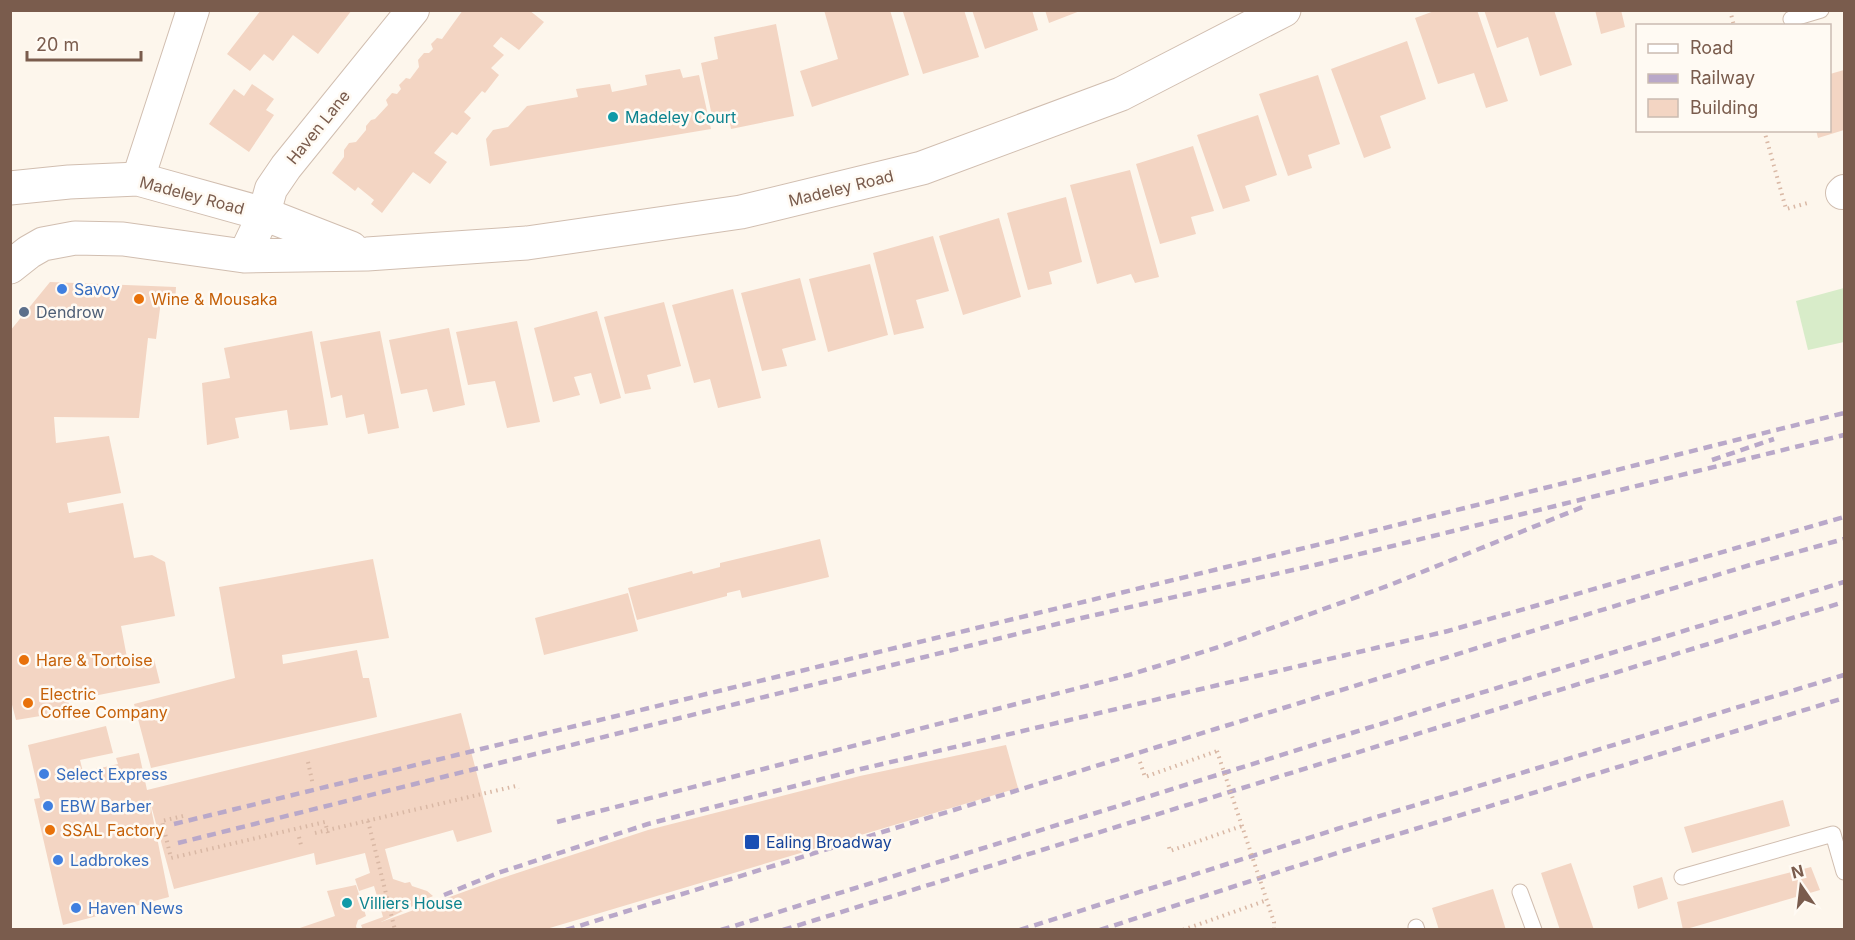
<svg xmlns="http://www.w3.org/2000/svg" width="1855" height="940" font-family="Inter,sans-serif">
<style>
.green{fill:#d8ecc9}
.building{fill:#f3d5c3}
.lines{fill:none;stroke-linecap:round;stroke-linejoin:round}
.service-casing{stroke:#d1beb0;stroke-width:17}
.minor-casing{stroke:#d1beb0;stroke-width:34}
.tertiary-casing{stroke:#d1beb0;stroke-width:35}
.path{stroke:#d9b8a5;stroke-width:4;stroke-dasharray:1.5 4.5;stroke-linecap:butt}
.service{stroke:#fff;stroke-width:15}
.minor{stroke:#fff;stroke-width:32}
.tertiary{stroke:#fff;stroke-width:33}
.rail{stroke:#b9a8c9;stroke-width:4.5;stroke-dasharray:9 6;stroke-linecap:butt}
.path-bridge{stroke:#d9b8a5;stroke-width:4;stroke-dasharray:1.5 4.5;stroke-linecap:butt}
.culture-dot{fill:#0f9aa8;stroke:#fffaf3;stroke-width:2}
.shop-dot{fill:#3f7fe0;stroke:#fffaf3;stroke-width:2}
.food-dot{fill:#e8710a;stroke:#fffaf3;stroke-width:2}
.service-dot{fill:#5c6f8a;stroke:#fffaf3;stroke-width:2}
.transit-dot{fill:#1a4fb4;stroke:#fffaf3;stroke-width:2}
.labels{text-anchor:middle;stroke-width:5;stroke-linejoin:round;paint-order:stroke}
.culture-label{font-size:16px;fill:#0d838f;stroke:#fffaf3;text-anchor:start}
.street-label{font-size:16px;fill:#7a5c4d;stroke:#fffaf3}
.shop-label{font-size:16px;fill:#366cbe;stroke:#fffaf3;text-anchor:start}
.food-label{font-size:16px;fill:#c56008;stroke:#fffaf3;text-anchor:start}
.service-label{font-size:16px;fill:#4e5e75;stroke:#fffaf3;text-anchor:start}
.transit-label{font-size:16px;fill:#164399;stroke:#fffaf3;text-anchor:start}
</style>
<rect width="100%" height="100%" fill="#fdf6ec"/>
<!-- green -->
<path class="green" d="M 1844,288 L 1844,342 L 1808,350 L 1796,301 Z"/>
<!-- building -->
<path class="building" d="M 261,10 L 352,10 L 318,54 L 293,35 L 273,61 L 264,54 L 250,71 L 227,54 Z
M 463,10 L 529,10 L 544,22 L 519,50 L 501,37 L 493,46 L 504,55 L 491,68 L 499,75 L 485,93 L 482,91 L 464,112 L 471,118 L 457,135 L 452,132 L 434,153 L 447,162 L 430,184 L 413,172 L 382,213 L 371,204 L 374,200 L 358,187 L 355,191 L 332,173 L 344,157 L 344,150 L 349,143 L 356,142 L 366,130 L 366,126 L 371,120 L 375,119 L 388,105 L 386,100 L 392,93 L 397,94 L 401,89 L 399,85 L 406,78 L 410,79 L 419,67 L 418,60 L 424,53 L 429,53 L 433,49 L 431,44 L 437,38 L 442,39 Z
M 824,10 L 890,10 L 909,75 L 812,107 L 800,71 L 838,59 Z
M 907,10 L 964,10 L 979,57 L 923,74 L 903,12 Z
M 972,10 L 1032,10 L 1038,30 L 985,49 Z
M 1045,10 L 1080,10 L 1080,11 L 1049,23 Z
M 1437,10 L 1477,10 L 1508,101 L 1486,108 L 1474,73 L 1438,84 L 1415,18 Z
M 1484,10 L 1554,10 L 1572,65 L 1540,76 L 1528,37 L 1497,48 Z
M 1595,10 L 1621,10 L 1625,27 L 1601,34 Z
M 776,24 L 794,116 L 731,129 L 729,118 L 713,121 L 701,63 L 718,59 L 714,37 Z
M 1407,41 L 1426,99 L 1380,116 L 1391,148 L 1364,158 L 1331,69 Z
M 680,69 L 683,78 L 699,75 L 711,129 L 490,166 L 486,139 L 493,130 L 508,127 L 527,106 L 578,97 L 576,89 L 610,84 L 612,92 L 647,85 L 645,75 Z
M 1844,70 L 1844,130 L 1818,138 L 1816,130 L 1830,130 L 1830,74 Z
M 1318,75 L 1340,144 L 1308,155 L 1312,168 L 1288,176 L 1259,94 Z
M 252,84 L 274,99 L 266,110 L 274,115 L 249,152 L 209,124 L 234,89 L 244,96 Z
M 1258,115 L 1277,175 L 1245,186 L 1250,201 L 1223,209 L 1197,135 Z
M 1193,146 L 1214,211 L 1191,217 L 1196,234 L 1160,244 L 1136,164 Z
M 1130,170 L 1159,277 L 1135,283 L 1131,274 L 1097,284 L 1070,185 Z
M 1066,197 L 1082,262 L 1049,272 L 1052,284 L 1028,290 L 1007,213 Z
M 999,218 L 1021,297 L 963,315 L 939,236 Z
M 933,236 L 949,291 L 916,300 L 924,328 L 894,335 L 873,253 Z
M 870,264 L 888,335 L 828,352 L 809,279 Z
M 800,278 L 816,340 L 782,349 L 787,366 L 762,371 L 741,293 Z
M 50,282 L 176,287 L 175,303 L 161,301 L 156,339 L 148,338 L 139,418 L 54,417 L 56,443 L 109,436 L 121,493 L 67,503 L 69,513 L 123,503 L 134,558 L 152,555 L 165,562 L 175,616 L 121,626 L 128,663 L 154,659 L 160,683 L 68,701 L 71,711 L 16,720 L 10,697 L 10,331 Z
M 733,289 L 761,398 L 718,408 L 710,379 L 694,383 L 672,305 Z
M 664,302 L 681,366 L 647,375 L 651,389 L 625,394 L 604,317 Z
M 597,311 L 621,398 L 600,404 L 591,373 L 574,377 L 580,395 L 553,402 L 534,328 Z
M 517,321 L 540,422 L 507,428 L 495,381 L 468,385 L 456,332 Z
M 449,328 L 465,405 L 433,412 L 427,389 L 401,394 L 389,340 Z
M 312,331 L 328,425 L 290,430 L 287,410 L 235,418 L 239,438 L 207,445 L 202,383 L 230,378 L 224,348 Z
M 380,331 L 399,428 L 368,434 L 364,414 L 346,418 L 342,395 L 331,398 L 320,342 Z
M 820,539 L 829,577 L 742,598 L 740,590 L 727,593 L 727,596 L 637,620 L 628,588 L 692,571 L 693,574 L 720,567 L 720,563 Z
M 373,559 L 389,638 L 282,655 L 283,664 L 357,650 L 363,678 L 369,678 L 377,717 L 151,768 L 134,704 L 235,678 L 219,587 Z
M 628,593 L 638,631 L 544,655 L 535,618 Z
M 461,713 L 492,832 L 457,842 L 453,830 L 385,849 L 393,879 L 405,883 L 410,882 L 412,886 L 427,891 L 433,896 L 381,922 L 499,879 L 648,830 L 860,776 L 1006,745 L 1018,788 L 543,930 L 363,930 L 361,925 L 383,917 L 374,886 L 359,891 L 355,879 L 370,873 L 365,853 L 316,865 L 314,853 L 174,889 L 149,798 L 169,897 L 63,925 L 34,799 L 40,798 L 28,745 L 106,726 L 113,753 L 80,760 L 83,772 L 118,764 L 116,758 L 139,753 L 147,790 Z
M 1783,800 L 1790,826 L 1692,853 L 1684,827 Z
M 1571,863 L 1594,930 L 1560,930 L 1541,873 Z
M 1811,867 L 1820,890 L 1683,930 L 1677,902 Z
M 1662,877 L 1668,899 L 1638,909 L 1633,886 Z
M 356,885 L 366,916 L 358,920 L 356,926 L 357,930 L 294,930 L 335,916 L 327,891 Z
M 1493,889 L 1506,930 L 1439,930 L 1432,908 Z"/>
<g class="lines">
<defs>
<path id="service" d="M 1791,19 L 1821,10
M 1682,877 L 1833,834 L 1844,872
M 1520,892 L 1534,930
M 1416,927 L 1417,930"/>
<path id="minor" d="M 138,179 L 193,10
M 1842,193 L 1844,191
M 244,256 L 264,214 L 271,189 L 286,167 L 413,10"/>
<path id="tertiary" d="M 10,188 L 69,182 L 138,179 L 264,214 L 351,248
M 10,267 L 29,252 L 43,244 L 75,238 L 123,239 L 244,256 L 367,254 L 527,243 L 741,212 L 922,168 L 1121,94 L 1284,10"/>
</defs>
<!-- service casing -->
<use href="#service" class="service-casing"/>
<!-- minor casing -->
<use href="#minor" class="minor-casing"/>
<!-- tertiary casing -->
<use href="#tertiary" class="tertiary-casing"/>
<!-- path -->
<path class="path" d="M 1730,10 L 1734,26
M 1764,130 L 1786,209 L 1811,202
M 308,762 L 313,785
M 1140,762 L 1145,777 L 1217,751
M 183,816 L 162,821 L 171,858 L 325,822 L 328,833
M 368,821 L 395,930
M 315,833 L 516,786 L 518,789
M 299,837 L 301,845
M 1169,847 L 1170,851 L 1242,826
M 1183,930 L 1267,900"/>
<!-- service -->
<use href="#service" class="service"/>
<!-- minor -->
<use href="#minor" class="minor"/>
<!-- tertiary -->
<use href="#tertiary" class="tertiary"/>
<!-- rail -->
<path class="rail" d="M 1712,460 L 1774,439
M 557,822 L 1129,675 L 1222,646 L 1390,585 L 1585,506
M 174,824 L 1337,540 L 1844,413
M 178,843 L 1073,620 L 1315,565 L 1844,435
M 444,895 L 498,873 L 648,824 L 861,769 L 1448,631 L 1844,517
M 566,930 L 1503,640 L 1750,565 L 1844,539
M 721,930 L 1451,702 L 1844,582
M 783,930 L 1844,602
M 1020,930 L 1337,829 L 1844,675
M 1100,930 L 1343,851 L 1844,698"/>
<!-- path-bridge -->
<path class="path-bridge" d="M 1217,751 L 1274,922 L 1274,930"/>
</g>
<!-- markers -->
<g class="culture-dot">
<circle cx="613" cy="117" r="6"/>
<circle cx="347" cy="903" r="6"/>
</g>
<g class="shop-dot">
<circle cx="62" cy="289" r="6"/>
<circle cx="44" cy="774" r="6"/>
<circle cx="48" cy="806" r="6"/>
<circle cx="58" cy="860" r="6"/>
<circle cx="76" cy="908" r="6"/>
</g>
<g class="food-dot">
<circle cx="139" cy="299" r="6"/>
<circle cx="24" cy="660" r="6"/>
<circle cx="28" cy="703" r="6"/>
<circle cx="50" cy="830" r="6"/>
</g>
<circle class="service-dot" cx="24" cy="312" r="6"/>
<rect class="transit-dot" x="744" y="834" width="16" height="16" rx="3"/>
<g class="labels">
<!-- culture labels -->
<g class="culture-label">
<text x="625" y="123">Madeley Court</text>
<text x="359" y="909">Villiers House</text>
</g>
<!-- street labels -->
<g class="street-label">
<text transform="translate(318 127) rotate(-51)" y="6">Haven Lane</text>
<text transform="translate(841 188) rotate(-14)" y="6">Madeley Road</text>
<text transform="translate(192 195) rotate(15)" y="6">Madeley Road</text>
</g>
<!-- shop labels -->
<g class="shop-label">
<text x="74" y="295">Savoy</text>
<text x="56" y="780">Select Express</text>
<text x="60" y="812">EBW Barber</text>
<text x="70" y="866">Ladbrokes</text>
<text x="88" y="914">Haven News</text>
</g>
<!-- food labels -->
<g class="food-label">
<text x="151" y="305">Wine &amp; Mousaka</text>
<text x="36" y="666">Hare &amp; Tortoise</text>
<text x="40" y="700">Electric<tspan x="40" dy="18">Coffee Company</tspan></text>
<text x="62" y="836">SSAL Factory</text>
</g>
<!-- service labels -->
<g class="service-label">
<text x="36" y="318">Dendrow</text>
</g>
<!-- transit labels -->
<g class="transit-label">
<text x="766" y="848">Ealing Broadway</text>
</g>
</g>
<!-- border -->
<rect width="1855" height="940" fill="none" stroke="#7a5c4d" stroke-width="24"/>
<!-- legend -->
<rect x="1636" y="24" width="195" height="108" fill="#fffaf3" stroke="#cabbb1" stroke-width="1.5"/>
<rect x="1648" y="44" width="30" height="9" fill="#ffffff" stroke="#cabbb1" stroke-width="1.5"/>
<text x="1690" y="54" font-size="18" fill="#7a5c4d">Road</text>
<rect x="1648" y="74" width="30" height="9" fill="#b9a8c9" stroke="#cabbb1" stroke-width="1.5"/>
<text x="1690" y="84" font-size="18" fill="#7a5c4d">Railway</text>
<rect x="1648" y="99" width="30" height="18" fill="#f3d5c3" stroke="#cabbb1" stroke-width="1.5"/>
<text x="1690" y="114" font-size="18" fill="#7a5c4d">Building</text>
<!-- north arrow -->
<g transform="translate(1801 886) rotate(346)" stroke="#fffaf3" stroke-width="4.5" paint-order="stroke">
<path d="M0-4.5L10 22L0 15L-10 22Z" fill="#7a5c4d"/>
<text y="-9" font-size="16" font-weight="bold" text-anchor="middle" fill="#7a5c4d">N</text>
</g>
<!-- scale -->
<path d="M27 51v9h114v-9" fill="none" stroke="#7a5c4d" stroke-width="3"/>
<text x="36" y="51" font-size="18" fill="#7a5c4d" stroke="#fffaf3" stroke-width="4.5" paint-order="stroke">20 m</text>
</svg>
